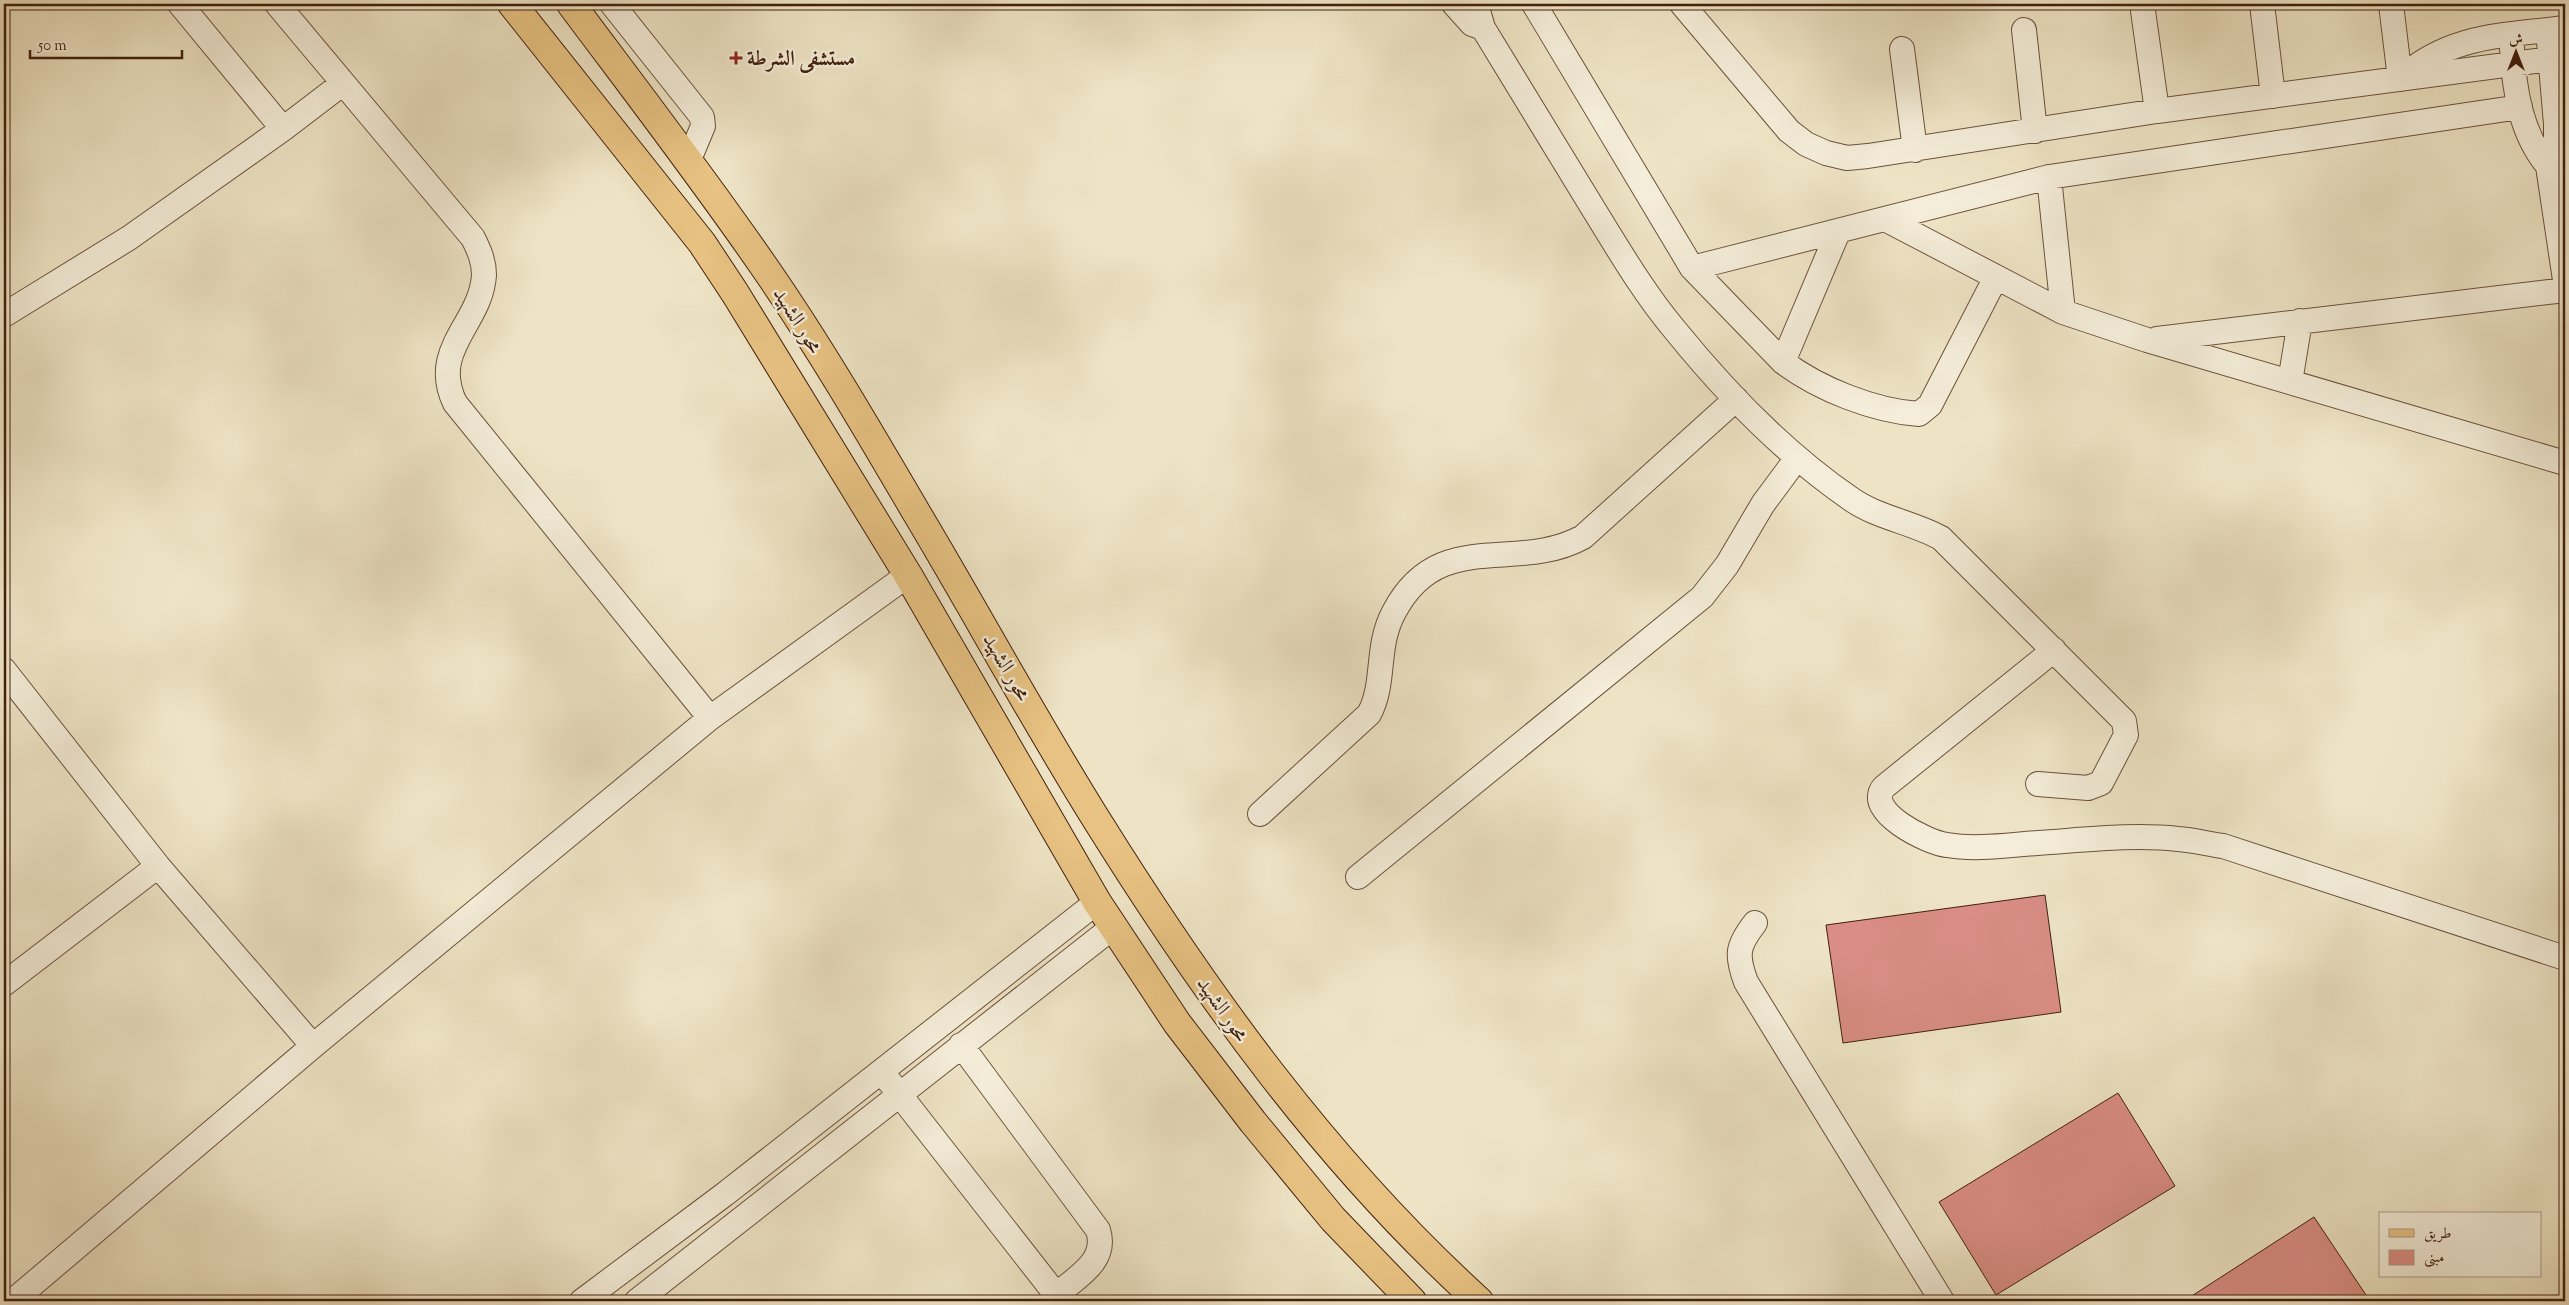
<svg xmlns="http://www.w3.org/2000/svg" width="2569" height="1305" font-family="'Sorts Mill Goudy',Amiri,serif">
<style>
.building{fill:#d98d84;stroke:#42200e}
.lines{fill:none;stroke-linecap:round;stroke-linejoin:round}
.minor-casing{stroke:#6d513c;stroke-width:26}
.major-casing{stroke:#42200e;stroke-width:30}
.minor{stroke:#f4edd9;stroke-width:24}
.major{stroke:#e7c282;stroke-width:28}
.poi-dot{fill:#8f2418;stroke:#f4edd9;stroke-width:2}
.labels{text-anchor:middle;stroke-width:5;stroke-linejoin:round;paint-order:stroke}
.poi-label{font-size:21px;font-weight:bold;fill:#42200e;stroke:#f4edd9;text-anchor:start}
.street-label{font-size:21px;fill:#42200e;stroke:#f4edd9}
</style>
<rect width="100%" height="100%" fill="#eee4c5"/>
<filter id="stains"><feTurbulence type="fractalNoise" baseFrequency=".004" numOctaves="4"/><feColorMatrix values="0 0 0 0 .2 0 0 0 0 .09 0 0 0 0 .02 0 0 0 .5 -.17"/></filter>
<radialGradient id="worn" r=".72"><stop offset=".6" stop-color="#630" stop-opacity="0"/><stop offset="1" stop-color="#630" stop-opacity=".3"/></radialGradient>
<!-- building -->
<path class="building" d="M 2045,895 L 2061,1012 L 1843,1043 L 1826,925 Z
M 2118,1093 L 2175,1186 L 1996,1295 L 1939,1202 Z
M 2314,1217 L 2370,1301 L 2184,1301 Z"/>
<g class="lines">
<defs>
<path id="minor" d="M 180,4 L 283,129
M 277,4 L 473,238 C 479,250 484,261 484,275 C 481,324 429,349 455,403 L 710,718
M 612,4 L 702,117 L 703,126 L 688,162
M 1454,4 L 1472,24 L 1483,28
M 1476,4 L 1483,28 C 1519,87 1555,146 1591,205 C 1617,247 1643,292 1675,330 C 1726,393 1784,453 1851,499 C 1878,518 1912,522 1941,538 L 2124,721 L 2126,735 L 2101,783 L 2088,788 L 2038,784
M 1534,4 L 1692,268 L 1783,362 C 1819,389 1874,411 1919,414 L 1930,405 L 1996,277
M 1682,4 L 1789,131 L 1806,144 L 1826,153 L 1847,158 L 1868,156 L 2157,111 L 2565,57
M 2262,4 L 2273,96
M 2391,4 L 2400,79
M 2143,11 L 2157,111
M 2024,30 L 2035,131
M 2548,30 L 2556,124 L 2556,138 L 2548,166 L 2565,280
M 2512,48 C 2514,90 2521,134 2548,166
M 1902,49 L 1915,150
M 2400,79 C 2450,34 2502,36 2565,28
M 2049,177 L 2063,312
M 1885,219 L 2063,312 L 2147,340 L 2565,463
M 1692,268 L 2049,177 L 2520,107
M 4,315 L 129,238 L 283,129 L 342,84
M 2157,339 L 2565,290
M 1783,362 L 1838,232
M 2290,382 L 2300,321
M 2054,650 L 1884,787 C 1863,811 1928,843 1947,845 C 1976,850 2008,845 2038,843 C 2084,840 2132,834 2178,839 C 2193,840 2208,844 2223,846 L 2565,958
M 4,670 L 158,866 L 313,1046
M 1260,814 L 1369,714 C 1386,683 1375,647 1394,612 C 1439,526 1516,574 1583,537 L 1736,399
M 1358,877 L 1702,597 L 1727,565 L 1763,504 L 1797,458
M 1755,923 C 1737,946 1736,955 1746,982 L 1942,1301
M 4,984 L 158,866
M 961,1045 L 1098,1230 C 1108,1261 1077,1277 1056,1295
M 889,1081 L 1061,1301
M 13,1301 L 313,1046 L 710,718 L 908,575
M 582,1301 L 725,1194 L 1097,902
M 637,1301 L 1113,927"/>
<path id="major" d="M 512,4 L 702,243 L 735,293 L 908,575 L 1097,902 L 1177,1023 L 1253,1122 L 1333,1219 L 1412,1301
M 571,4 C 636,91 703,178 765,268 C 819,346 868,430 916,512 C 977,614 1034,720 1098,822 C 1206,995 1327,1163 1479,1301"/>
</defs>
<!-- minor casing -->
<use href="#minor" class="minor-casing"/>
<!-- major casing -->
<use href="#major" class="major-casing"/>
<!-- minor -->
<use href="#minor" class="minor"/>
<!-- major -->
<use href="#major" class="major"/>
</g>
<!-- markers -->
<path class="poi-dot" d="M733.5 50.5h5v5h5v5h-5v5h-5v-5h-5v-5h5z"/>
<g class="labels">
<!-- poi labels -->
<g class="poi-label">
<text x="747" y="65">مستشفى الشرطة</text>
</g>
<!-- street labels -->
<g class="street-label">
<text transform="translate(798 320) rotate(58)" y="7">محور الشهيد</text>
<text transform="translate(1007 667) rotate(60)" y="7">محور الشهيد</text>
<text transform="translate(1223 1009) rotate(55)" y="7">محور الشهيد</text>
</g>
</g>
<!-- margin -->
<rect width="2569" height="1305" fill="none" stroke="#eee4c5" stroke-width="20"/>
<rect x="5" y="5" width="2559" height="1295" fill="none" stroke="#42200e" stroke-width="2.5"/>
<rect x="10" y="10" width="2549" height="1285" fill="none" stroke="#42200e"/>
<!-- legend -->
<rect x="2379" y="1212" width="162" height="65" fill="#f4edd9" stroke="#ad9b88"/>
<rect x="2389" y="1229" width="25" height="8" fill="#e7c282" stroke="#ad9b88"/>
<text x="2424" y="1238" font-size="15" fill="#42200e">طريق</text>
<rect x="2389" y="1250" width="25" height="15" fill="#d98d84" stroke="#ad9b88"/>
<text x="2424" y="1262" font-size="15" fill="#42200e">مبنى</text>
<!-- north arrow -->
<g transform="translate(2516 52)" stroke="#f4edd9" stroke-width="4" paint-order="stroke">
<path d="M0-4L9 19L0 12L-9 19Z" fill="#42200e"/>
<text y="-8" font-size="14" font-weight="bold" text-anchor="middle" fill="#42200e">ش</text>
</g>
<!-- scale -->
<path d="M30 50v8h152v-8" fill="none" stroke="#42200e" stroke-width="2.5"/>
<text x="38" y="50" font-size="15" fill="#42200e" stroke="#f4edd9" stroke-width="4" paint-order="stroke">50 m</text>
<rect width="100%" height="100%" filter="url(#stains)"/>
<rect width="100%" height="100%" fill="url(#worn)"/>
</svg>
